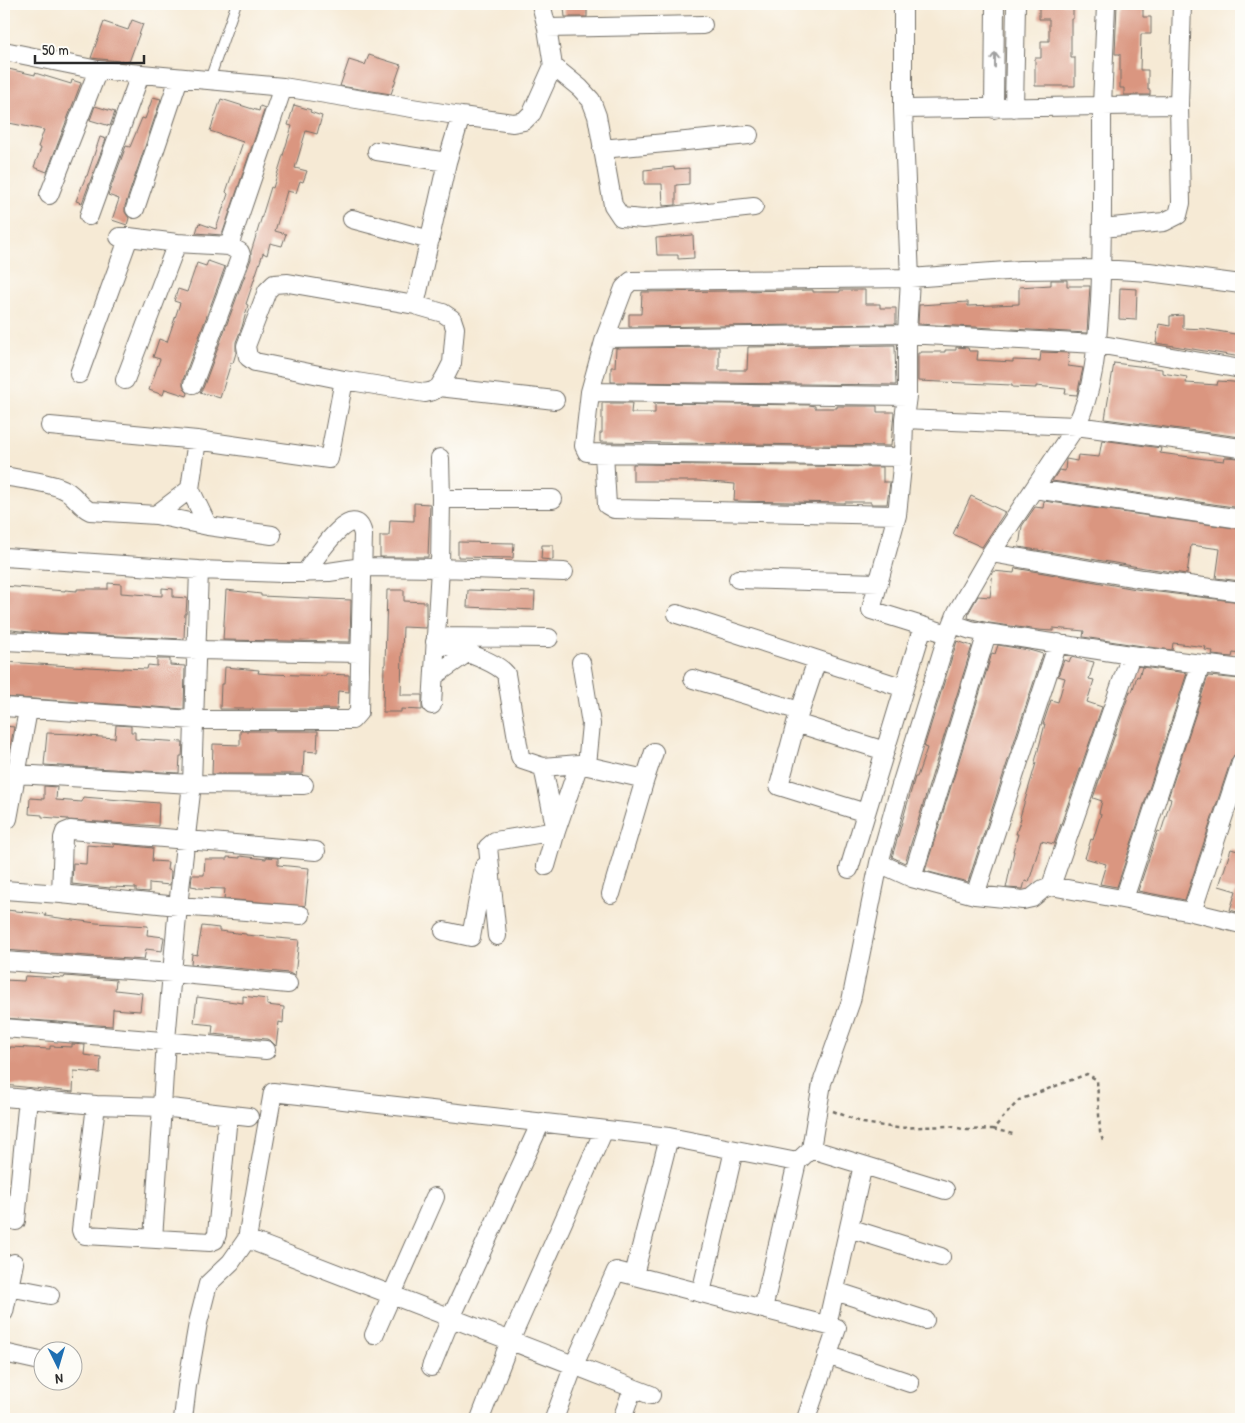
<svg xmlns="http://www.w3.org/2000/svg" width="1245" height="1423" font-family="'Patrick Hand',sans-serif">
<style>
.building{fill:#da9680}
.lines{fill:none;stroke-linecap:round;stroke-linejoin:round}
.service-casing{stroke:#726e66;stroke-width:11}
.minor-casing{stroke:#726e66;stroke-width:20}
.path{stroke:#726e66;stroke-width:2.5;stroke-dasharray:4 4;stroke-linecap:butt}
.service{stroke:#fff;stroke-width:9}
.minor{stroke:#fff;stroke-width:18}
.oneway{stroke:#a0a0a0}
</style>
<rect width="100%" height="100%" fill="#fdfcf7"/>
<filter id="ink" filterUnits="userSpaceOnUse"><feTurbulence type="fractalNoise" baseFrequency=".02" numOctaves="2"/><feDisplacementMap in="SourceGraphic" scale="10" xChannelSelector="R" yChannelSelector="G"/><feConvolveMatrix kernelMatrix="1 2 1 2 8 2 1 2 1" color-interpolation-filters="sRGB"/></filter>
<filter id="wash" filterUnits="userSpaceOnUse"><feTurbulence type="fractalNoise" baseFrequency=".0096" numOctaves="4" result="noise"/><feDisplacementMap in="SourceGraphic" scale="20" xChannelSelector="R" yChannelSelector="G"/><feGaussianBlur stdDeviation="1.12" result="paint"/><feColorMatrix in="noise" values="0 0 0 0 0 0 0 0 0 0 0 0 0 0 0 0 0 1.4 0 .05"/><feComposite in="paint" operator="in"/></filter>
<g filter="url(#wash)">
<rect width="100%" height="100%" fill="#f6ead5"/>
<g id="blocks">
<!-- building -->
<path class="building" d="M 1039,4 L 1073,4 L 1073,19 L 1071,19 L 1071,58 L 1075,58 L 1075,86 L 1035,86 L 1035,58 L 1041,58 L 1041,41 L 1049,41 L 1049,19 L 1039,19 Z
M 1117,4 L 1143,4 L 1143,17 L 1151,17 L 1151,34 L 1141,34 L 1140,70 L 1148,70 L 1148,90 L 1150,90 L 1150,95 L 1124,95 L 1124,88 L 1120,88 L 1120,54 L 1115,54 Z
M 587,6 L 587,17 L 565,17 L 564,7 Z
M 132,20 L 143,24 L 129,62 L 91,58 L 104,22 L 128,30 Z
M 369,55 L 401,65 L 391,94 L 340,86 L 349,60 L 365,65 Z
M 4,68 L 35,75 L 35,73 L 71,84 L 72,80 L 81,83 L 47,172 L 34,167 L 41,148 L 38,147 L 44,130 L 4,122 Z
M 153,97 L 161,99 L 125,206 L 125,212 L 129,218 L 127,225 L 112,220 L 119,199 L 108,195 L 126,146 L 130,147 L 142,118 L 145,119 Z
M 221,99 L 259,111 L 260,106 L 265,108 L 222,235 L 196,233 L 199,223 L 216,229 L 228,194 L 226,192 L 243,142 L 210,131 Z
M 294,105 L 311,110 L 310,112 L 322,116 L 317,134 L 306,131 L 295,168 L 307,171 L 303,182 L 300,181 L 296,193 L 287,191 L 275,231 L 286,234 L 282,246 L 270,243 L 267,255 L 263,253 L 246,304 L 248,305 L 242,327 L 236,342 L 236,353 L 233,363 L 231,363 L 220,398 L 200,392 L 203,388 L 251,259 L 251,252 L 271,187 L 273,188 L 292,126 L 288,125 Z
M 95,106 L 115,112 L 110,126 L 90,120 Z
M 100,137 L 106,139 L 82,203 L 76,201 L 86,176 L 87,176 Z
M 674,167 L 674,169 L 689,168 L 689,184 L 676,185 L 676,205 L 663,206 L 662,184 L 644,184 L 644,170 Z
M 693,235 L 694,258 L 678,259 L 678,255 L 657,255 L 656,238 Z
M 208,261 L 225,267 L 183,380 L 183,386 L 185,390 L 188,393 L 187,396 L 165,389 L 163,395 L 149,390 L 160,359 L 153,357 L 159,339 L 167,342 L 180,303 L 174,301 L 178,289 L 187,292 L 197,263 L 206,266 Z
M 1051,280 L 1067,280 L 1067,286 L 1090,286 L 1087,333 L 918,324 L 919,305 L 968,302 L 968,306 L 1019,304 L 1019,287 L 1051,285 Z
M 1120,288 L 1137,289 L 1136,320 L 1119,319 Z
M 813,290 L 813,292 L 840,292 L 840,290 L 865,290 L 865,304 L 880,304 L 880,308 L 896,308 L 896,324 L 629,327 L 629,314 L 641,314 L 642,292 Z
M 1183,315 L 1183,328 L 1205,329 L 1241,335 L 1241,357 L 1156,343 L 1159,324 L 1170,326 L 1170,316 Z
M 895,345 L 896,385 L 611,382 L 611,367 L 615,367 L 616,348 L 719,347 L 719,370 L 747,370 L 748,347 Z
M 956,347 L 968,348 L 969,351 L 978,351 L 977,360 L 1013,362 L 1013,360 L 1040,361 L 1041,352 L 1069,353 L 1068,366 L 1083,368 L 1077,395 L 1065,394 L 1066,389 L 1036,386 L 1036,388 L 1012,387 L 1012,385 L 918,381 L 918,353 L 921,353 L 921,352 L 945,352 L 945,350 L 956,350 Z
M 1114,363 L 1162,369 L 1162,373 L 1187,377 L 1186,383 L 1217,385 L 1218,381 L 1233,382 L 1241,384 L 1241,437 L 1105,419 Z
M 602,403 L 632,403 L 631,413 L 655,413 L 655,403 L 809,405 L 815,406 L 815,408 L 837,408 L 837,406 L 877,406 L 877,412 L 894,412 L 891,446 L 600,442 L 600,433 L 602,433 Z
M 1102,440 L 1161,448 L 1160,453 L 1205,459 L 1224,461 L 1225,457 L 1241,458 L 1241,508 L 1052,481 L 1059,470 L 1065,471 L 1066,459 L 1077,461 L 1078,455 L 1099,457 Z
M 633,464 L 883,467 L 883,482 L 890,482 L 887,504 L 871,504 L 871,502 L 845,502 L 845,503 L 734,501 L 735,484 L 698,481 L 633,481 Z
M 971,496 L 1005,512 L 982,547 L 953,534 Z
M 1044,501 L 1241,529 L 1241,581 L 1216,578 L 1220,549 L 1191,545 L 1187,574 L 1145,568 L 1019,547 L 1022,526 L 1035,507 L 1043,508 Z
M 414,503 L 430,504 L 428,557 L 380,557 L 380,536 L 389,536 L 390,520 L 414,521 Z
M 458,542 L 514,543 L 513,558 L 458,557 Z
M 542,545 L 553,545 L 553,560 L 541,559 Z
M 1015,568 L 1142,590 L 1241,602 L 1241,654 L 1233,653 L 1232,657 L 1212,655 L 1213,651 L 1205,650 L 1206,647 L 1173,643 L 1172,650 L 1149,647 L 1083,637 L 1084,631 L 1053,628 L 1053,631 L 1038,630 L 989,623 L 968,618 L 969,612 L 978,596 L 990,597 L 993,571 L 1014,573 Z
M 108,583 L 121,584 L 121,593 L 162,596 L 162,588 L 173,589 L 173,597 L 187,598 L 186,614 L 185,614 L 184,639 L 29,632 L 4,629 L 4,586 L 65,591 L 65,590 L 77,591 L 77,589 L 108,589 Z
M 226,590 L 261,594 L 261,596 L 351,600 L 350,642 L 223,640 Z
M 387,590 L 404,590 L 404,601 L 426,602 L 426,628 L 403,627 L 402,653 L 401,695 L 422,695 L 422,710 L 401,709 L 401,712 L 383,712 L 384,665 L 385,665 Z
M 468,590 L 535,592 L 534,610 L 467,607 Z
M 957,641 L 972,646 L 905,863 L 892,857 L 915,777 L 917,777 L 927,748 L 924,747 Z
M 998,645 L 1029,650 L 1043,654 L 968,882 L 925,871 L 992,653 L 995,654 Z
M 1071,657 L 1094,662 L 1089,679 L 1094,680 L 1087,702 L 1102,707 L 1054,844 L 1041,841 L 1029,882 L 1025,881 L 1023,889 L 1006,888 L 1014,851 L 1013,851 L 1018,834 L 1016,834 L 1021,818 L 1020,817 L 1036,763 L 1035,762 L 1045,724 L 1043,724 L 1051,700 L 1058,702 L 1065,678 L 1058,676 L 1064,660 L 1069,662 Z
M 157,659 L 170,659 L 170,665 L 185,666 L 184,709 L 4,697 L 4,662 L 123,669 L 123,668 L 147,669 L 148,665 L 157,666 Z
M 225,667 L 259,670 L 258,673 L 271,674 L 326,676 L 326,674 L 349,675 L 349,692 L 338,691 L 337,709 L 220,709 L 221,684 L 224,684 Z
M 1142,667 L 1187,673 L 1117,887 L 1100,884 L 1106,864 L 1085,858 L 1091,839 L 1093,840 L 1101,814 L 1099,813 L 1102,801 L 1093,798 L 1130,691 L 1132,692 L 1137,676 L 1139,677 Z
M 1208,676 L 1241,679 L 1241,753 L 1234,755 L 1231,760 L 1185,900 L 1138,891 L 1158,831 L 1161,832 L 1171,799 L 1168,798 Z
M 116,725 L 131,726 L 131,732 L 135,732 L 135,739 L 183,742 L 182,756 L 180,756 L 179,773 L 44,765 L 47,733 L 75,734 L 88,736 L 115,738 Z
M 4,726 L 14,727 L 6,769 L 4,769 Z
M 240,731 L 318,731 L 317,752 L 304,751 L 303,774 L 212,774 L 213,744 L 240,745 Z
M 44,786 L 57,787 L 56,800 L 82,802 L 83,797 L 159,803 L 158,826 L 68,820 L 68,819 L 42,817 L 42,815 L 29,814 L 30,798 L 44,799 Z
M 114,844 L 153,848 L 152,861 L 168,862 L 167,870 L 171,871 L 170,885 L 149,883 L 149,892 L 136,891 L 136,888 L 110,887 L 110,888 L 72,884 L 73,863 L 86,864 L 87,845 L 114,847 Z
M 1231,849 L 1241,852 L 1241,913 L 1230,910 L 1236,891 L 1219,886 Z
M 240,856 L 266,859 L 266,857 L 278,858 L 278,865 L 309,868 L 305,906 L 224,899 L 225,889 L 197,888 L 197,887 L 191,886 L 192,875 L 204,875 L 205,859 L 227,859 L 227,857 L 240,858 Z
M 6,910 L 46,914 L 45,916 L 96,923 L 148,926 L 147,935 L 164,937 L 162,951 L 146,949 L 144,960 L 4,950 L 4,912 L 6,912 Z
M 202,926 L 219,928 L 219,931 L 246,934 L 246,935 L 299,940 L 295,976 L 289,973 L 191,964 L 192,954 L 197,955 Z
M 25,976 L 64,978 L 65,976 L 116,980 L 115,990 L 142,993 L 140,1011 L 113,1009 L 112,1026 L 4,1018 L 4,980 L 24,981 Z
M 243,996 L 267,999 L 267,1005 L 284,1007 L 283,1023 L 279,1022 L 276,1046 L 272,1042 L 267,1039 L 212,1034 L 213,1025 L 194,1023 L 197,997 L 243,1003 Z
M 72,1044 L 85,1045 L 84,1055 L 101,1057 L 100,1073 L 74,1071 L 73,1092 L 4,1085 L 4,1049 L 10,1049 L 10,1047 L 50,1049 L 50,1046 L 72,1047 Z"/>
</g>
</g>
<g filter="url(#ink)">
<use href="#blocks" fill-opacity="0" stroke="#726e66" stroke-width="1"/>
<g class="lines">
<defs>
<path id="service" d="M 209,81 L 236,4"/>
<path id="minor" d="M 541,4 L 547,28 L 553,66 L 580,88 L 591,100 L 597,116 L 613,205 L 621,217 L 643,219 L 754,207
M 1106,4 L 1102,106 L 1179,105 L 1182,4
M 547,28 L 703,25
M 4,51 L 98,70 L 283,87 L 461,116 L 513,123 L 524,121 L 532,113 L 553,66
M 1014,108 L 1016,4
M 903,109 L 1102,106 C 1102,172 1103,237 1100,302 C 1097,343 1095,388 1076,426 L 991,553 L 957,612 L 945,643 L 898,795 L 879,863 L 912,878 L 975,895 L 1023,900 L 1032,898 L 1043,889 L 1051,886 L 1192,912 L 1241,924
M 994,109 L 995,4
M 602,149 L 749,135
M 377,151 L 447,162
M 49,195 L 98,70
M 135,209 L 179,78
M 89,216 L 140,75
M 352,219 L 430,240
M 1102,228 L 1164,222 L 1178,215 L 1181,203 L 1179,105
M 119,237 L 129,237 L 177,243
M 229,246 L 283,87
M 415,305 L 447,162 L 461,116
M 605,338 L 907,334 L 1097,344 L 1241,369
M 79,374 L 129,237
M 125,380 L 177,243 L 229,246 L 240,252 L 241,255 L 193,384
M 439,387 L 555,400
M 590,392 L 907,396
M 904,419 L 1076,426 L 1241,448
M 50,426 L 197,440 L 329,459 L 344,380 L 255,362 L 248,357 L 246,346 L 267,291 L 274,284 L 288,283 L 415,305 L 443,313 L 452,319 L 455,328 L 452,363 L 445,377 L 439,387 L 433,391 L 425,393 L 344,380
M 604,454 L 607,505 L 614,509 L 897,515 L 903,457 L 904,419 L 907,396 L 907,334 L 910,278 L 903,109 L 903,4
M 903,457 L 592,453 L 587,452 L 584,446 L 590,392 L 605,338 L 624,288 L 631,281 L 910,278 L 1020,270 L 1101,269 L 1149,272 L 1241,284
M 440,458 L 441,499
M 4,476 C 23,480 45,481 63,489 C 74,493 80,507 90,511 L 156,515 L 208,526 L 272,535
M 190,489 L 197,440
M 1034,489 L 1241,519
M 156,515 L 190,489 L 208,526
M 897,515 L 871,610 L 948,634
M 991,553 L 1143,579 L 1241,592
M 4,557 L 199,570 L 282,573 L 329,572 L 362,567 L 440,568 L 564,572
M 199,570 L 192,784 L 178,906 L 166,1040 L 162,1107 L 249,1117
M 738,579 L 879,583
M 677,614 L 904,688
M 953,624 L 971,630 L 987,633 L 1131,655 L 1241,669
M 437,637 L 549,638
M 4,641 L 197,650 L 360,653
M 435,642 C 453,648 495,660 506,674 L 520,756 L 522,760 L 543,767 L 579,764 L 645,779 L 611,894
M 817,660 L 796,723 L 779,786 L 866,813
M 581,662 L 591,724 L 587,765
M 434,676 L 467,653
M 693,679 L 800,711
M 432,705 L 440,568 L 441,499 L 553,499
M 4,707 L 193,720 L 352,720 L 359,712 L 363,534 C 354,496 313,562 305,573
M 796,723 L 885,751
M 543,767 L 556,831 L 579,764
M 16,774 L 192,784 L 304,785
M 645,779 L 654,752
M 8,819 L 28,710
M 849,869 L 923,626
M 912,878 L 987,633
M 1051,886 L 1131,655
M 4,890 L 61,894 L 178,906 L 301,915
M 61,894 L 63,838 L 65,832 L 70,830 L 316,851
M 975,895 L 1058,643
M 1124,899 L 1201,664
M 1192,912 L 1241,763
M 444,931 L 471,937 L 484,867
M 497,936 L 488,847 L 495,841 L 556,831 L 546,866
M 4,961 L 172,973 L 288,984
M 4,1028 C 91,1035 179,1042 266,1050
M 4,1097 L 96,1105
M 811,1149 L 945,1190
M 16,1221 L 28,1098
M 849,1228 L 941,1257
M 153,1239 L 162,1107 L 96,1105 L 81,1230 L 82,1233 L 85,1235 L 210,1242 L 215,1240 L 217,1234 L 228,1115
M 247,1239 L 651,1395
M 634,1275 L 669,1137
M 9,1287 L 50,1295
M 835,1291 L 925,1320
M 701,1293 L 734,1150
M 763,1309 L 797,1162
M 4,1312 L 14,1263
M 827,1325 L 863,1165
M 374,1335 L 435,1197
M 4,1353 L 40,1361
M 827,1355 L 910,1383
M 431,1367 L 451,1318 L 541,1122
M 183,1419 L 187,1386 L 198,1323 L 208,1284 L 231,1262 L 247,1239 L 273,1092 L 669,1137 L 797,1162 L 811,1149 L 822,1083 L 851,1001 L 879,863
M 480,1419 L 510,1341 L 604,1130
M 554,1419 L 574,1365 L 616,1271 L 837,1328 L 806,1419
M 622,1419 L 633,1388"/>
</defs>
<!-- service casing -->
<use href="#service" class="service-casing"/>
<!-- minor casing -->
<use href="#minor" class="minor-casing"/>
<!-- path -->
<path class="path" d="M 833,1111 L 863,1123 L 897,1128 L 949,1126 L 967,1130 L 993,1129 L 1019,1100 L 1087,1074 L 1097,1080 L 1100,1132 L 1103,1141
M 993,1129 L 1013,1134"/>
<!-- service -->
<use href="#service" class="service"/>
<!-- minor -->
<use href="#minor" class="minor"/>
</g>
<!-- one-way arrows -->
<defs><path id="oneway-shaft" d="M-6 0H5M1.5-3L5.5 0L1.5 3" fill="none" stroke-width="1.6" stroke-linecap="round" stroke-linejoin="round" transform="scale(1.25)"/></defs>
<use class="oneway" href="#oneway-shaft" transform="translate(995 60) rotate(-90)"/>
</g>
<!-- margin -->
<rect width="1245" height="1423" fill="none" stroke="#fdfcf7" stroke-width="20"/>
<!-- north arrow -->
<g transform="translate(58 1366) rotate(175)"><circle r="24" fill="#fdfcf7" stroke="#a9a8a5"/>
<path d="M0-4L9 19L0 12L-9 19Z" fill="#1f6fb2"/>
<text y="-8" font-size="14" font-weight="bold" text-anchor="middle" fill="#2b2b2b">N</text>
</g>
<!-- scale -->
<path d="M35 55v8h109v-8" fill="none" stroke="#2b2b2b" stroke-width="2.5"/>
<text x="42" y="55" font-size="15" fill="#2b2b2b" stroke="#fdfcf7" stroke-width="4" paint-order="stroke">50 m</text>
</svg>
